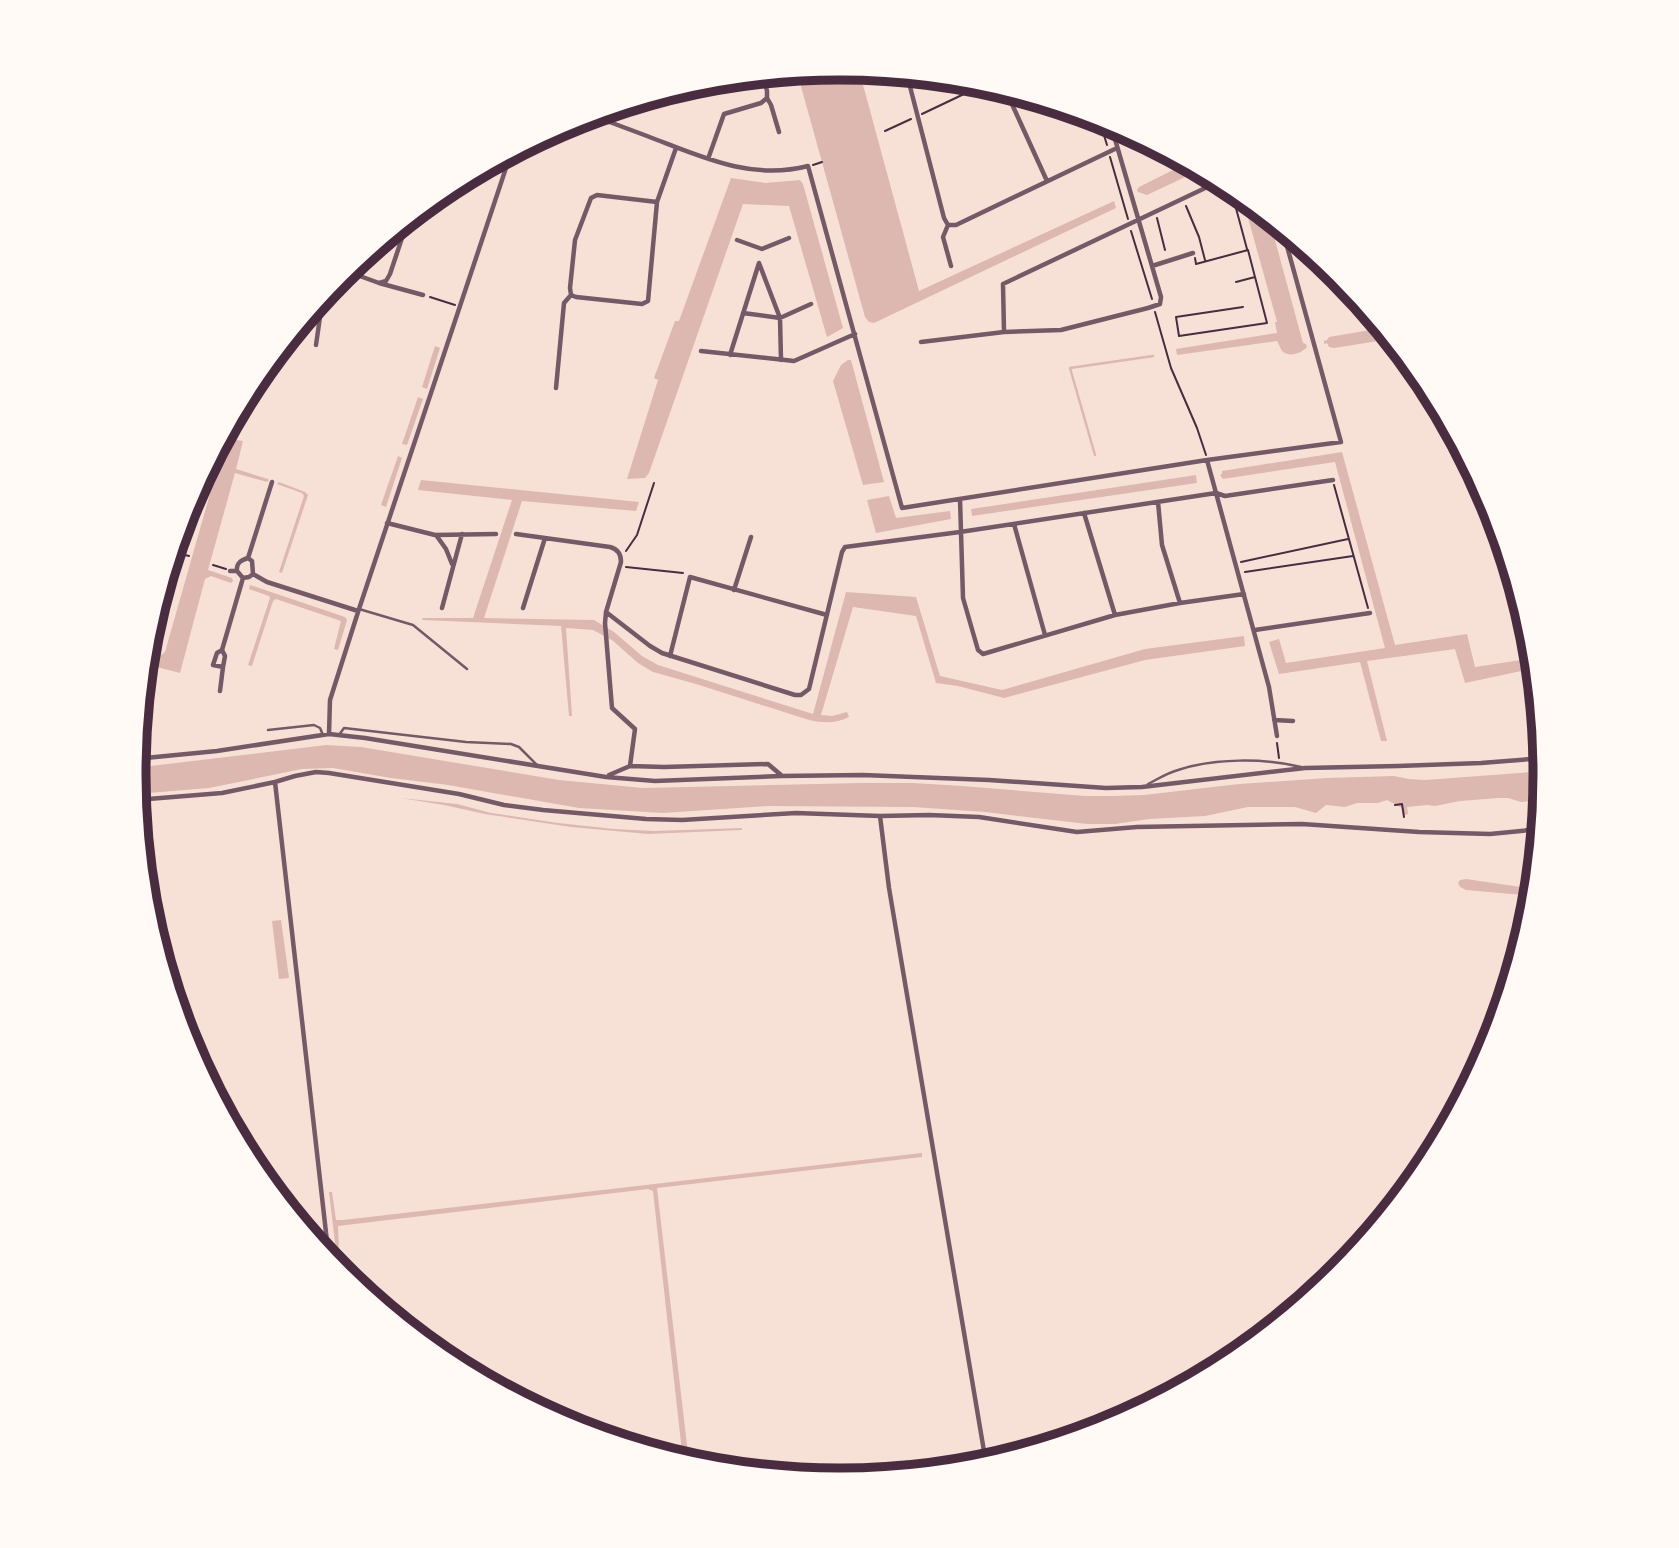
<svg xmlns="http://www.w3.org/2000/svg" width="1679" height="1548" font-family="'DejaVu Sans',sans-serif">
<style>
.water{fill:#dcb8b0}
.lines{fill:none;stroke-linecap:round;stroke-linejoin:round}
.stream{stroke:#dcb8b0;stroke-width:2.5}
.path{stroke:#4a2c40;stroke-width:2}
.service{stroke:#755966;stroke-width:2.5}
.minor{stroke:#755966;stroke-width:4.5}
.rim{fill:none;stroke:#4a2c40;stroke-width:9}
</style>
<rect width="100%" height="100%" fill="#f7e1d7"/>
<!-- water -->
<path class="water" d="M 840,68 L 859,70 L 919,291 L 1114,201 L 1116,208 L 874,323 L 869,322 L 865,317 L 797,72 Z
M 1187,163 L 1200,170 L 1147,195 L 1138,192 L 1137,190 L 1139,187 Z
M 731,178 L 765,183 L 800,180 L 803,184 L 843,328 L 827,337 L 789,206 L 743,204 L 649,473 L 645,478 L 627,479 L 658,380 L 654,378 L 675,321 L 679,321 Z
M 1242,196 L 1269,218 L 1303,343 L 1306,344 L 1307,347 C 1302,353 1289,358 1282,351 C 1280,348 1279,344 1277,341 L 1177,355 L 1176,349 L 1277,333 L 1275,322 L 1277,322 Z
M 1382,328 L 1391,339 L 1334,348 L 1329,347 L 1327,343 L 1324,344 L 1324,341 L 1327,340 L 1329,337 Z
M 435,346 L 440,348 L 427,389 L 422,387 Z
M 848,360 L 851,360 L 884,482 L 863,485 L 833,381 L 841,365 Z
M 418,397 L 423,399 L 407,445 L 402,444 Z
M 223,438 L 243,441 L 236,469 L 268,479 L 269,480 L 267,482 L 235,473 L 208,570 L 232,578 L 233,581 L 231,583 L 211,576 L 205,579 L 180,673 L 145,664 L 146,652 L 161,655 L 165,652 L 219,462 L 211,460 Z
M 1342,452 L 1395,645 L 1467,634 L 1475,667 L 1534,658 L 1535,668 L 1465,683 L 1455,649 L 1367,661 L 1387,741 L 1381,741 L 1360,662 L 1279,674 L 1269,642 L 1279,639 L 1286,663 L 1385,648 L 1335,462 L 1223,479 L 1220,475 L 1222,474 L 1222,471 Z
M 398,456 L 402,458 L 386,507 L 381,505 Z
M 1196,475 L 1197,483 L 972,516 L 971,509 Z
M 421,480 L 639,502 L 636,511 L 522,501 L 484,618 L 594,620 L 614,632 L 642,656 L 658,665 L 813,714 L 846,592 L 916,597 L 940,676 L 1002,690 L 1145,649 L 1244,636 L 1245,646 L 1145,660 L 1004,698 L 958,686 L 936,683 L 916,616 L 853,607 L 821,715 L 832,716 L 847,712 L 849,717 C 835,724 824,723 809,720 L 696,684 L 653,672 L 638,663 L 612,640 L 593,630 L 566,628 L 572,716 L 569,716 L 561,626 L 423,620 L 422,618 L 473,618 L 512,500 L 418,490 Z
M 279,482 L 305,492 L 308,495 L 282,573 L 279,572 L 304,496 L 302,493 L 277,484 Z
M 889,496 L 896,518 L 950,511 L 951,519 L 876,533 L 867,500 Z
M 250,585 L 345,617 L 347,620 L 338,650 L 334,649 L 341,621 L 276,599 L 273,601 L 252,666 L 248,665 L 270,598 L 269,596 L 249,589 Z
M 326,745 L 361,747 L 559,780 L 643,788 L 861,783 L 913,783 L 962,786 L 1085,796 L 1114,796 L 1144,795 L 1239,784 L 1327,778 L 1394,776 L 1409,779 L 1425,780 L 1545,771 L 1545,774 L 1543,799 L 1540,800 L 1521,802 L 1508,798 L 1498,798 L 1460,801 L 1435,806 L 1427,805 L 1407,807 L 1408,814 L 1404,815 L 1402,808 L 1387,800 L 1378,803 L 1357,803 L 1345,807 L 1326,805 L 1316,813 L 1295,807 L 1248,807 L 1205,816 L 1149,819 L 1115,824 L 1087,824 L 985,812 L 913,807 L 768,806 L 663,813 L 579,808 L 448,785 L 391,778 L 333,768 L 302,769 L 209,788 L 136,794 L 134,768 Z
M 401,798 L 457,804 L 491,813 L 558,823 L 614,829 L 654,831 L 742,828 L 742,830 L 648,834 L 571,827 L 485,814 L 444,805 Z
M 1466,879 L 1534,889 L 1533,896 L 1466,890 L 1460,887 L 1458,883 L 1460,880 Z
M 281,920 L 289,978 L 279,979 L 272,921 Z
M 922,1153 L 922,1157 L 657,1188 L 689,1462 L 683,1461 L 653,1191 L 648,1189 L 338,1226 L 339,1250 L 336,1251 L 329,1192 L 332,1192 L 336,1220 L 343,1220 Z"/>
<g class="lines">
<!-- stream -->
<path class="stream" d="M 1095,455 L 1070,368 L 1153,356"/>
<!-- path -->
<path class="path" d="M 922,114 L 985,84
M 1099,119 L 1107,145
M 885,131 L 911,119
M 1110,157 L 1128,219
M 813,165 L 822,162
M 1230,186 L 1247,249
M 1219,189 L 1228,185
M 1186,206 L 1199,237 L 1205,260
M 1157,218 L 1165,250
M 1131,231 L 1152,299
M 1195,258 L 1196,264 L 1248,250 L 1255,277 L 1236,282
M 430,297 L 455,305
M 1243,307 L 1176,317 L 1179,336 L 1267,323 L 1255,277
M 1155,312 L 1171,368 L 1197,428 L 1206,455
M 1334,485 L 1368,608
M 626,551 L 637,535 L 654,483
M 173,552 L 189,556
M 1241,562 L 1348,539
M 213,565 L 226,569
M 626,567 L 683,573
M 1245,572 L 1353,556
M 1277,743 L 1279,758
M 1395,805 L 1402,804 L 1404,817"/>
<!-- service -->
<path class="service" d="M 359,609 L 413,625 L 467,669
M 268,730 L 314,725 L 320,728 L 323,735
M 339,735 L 344,728 L 466,742 L 511,744 L 519,747 L 537,765
M 1148,784 C 1158,779 1167,773 1178,770 C 1214,758 1264,758 1301,767"/>
<!-- minor -->
<path class="minor" d="M 907,75 L 944,218 L 948,225 L 956,225 L 1117,148
M 767,98 L 771,105 L 779,132
M 1011,102 L 1047,181
M 591,115 C 610,122 628,129 647,136 C 700,156 750,181 808,166 L 902,508 L 1207,460 L 1341,442 L 1282,228
M 608,122 L 613,109
M 708,159 L 724,114 L 761,103 L 767,98 L 767,91 L 763,76
M 657,202 L 597,195 L 591,198 L 575,240 L 570,288 L 571,295 L 576,297 L 642,304 L 648,301 L 657,202 L 676,148
M 948,225 L 943,237 L 951,266
M 737,240 L 762,249 L 789,238
M 1152,266 L 1193,253
M 346,271 L 379,283 L 423,295
M 379,283 L 386,281 L 390,274 L 408,220
M 743,313 L 780,318 L 811,304
M 1004,332 L 1003,284 L 1220,181
M 921,342 L 1004,332 L 1061,330 L 1148,308 L 1160,304 L 1161,297 L 1110,122
M 316,345 L 323,296
M 701,351 L 794,361 L 855,334
M 730,355 L 759,263 L 780,318 L 781,360
M 556,388 L 564,303 L 571,295
M 1207,460 L 1269,687 L 1277,736
M 960,499 L 963,598 L 978,650 L 983,654 L 1115,615 L 1180,603 L 1244,594
M 1158,502 L 1162,545 L 1180,603
M 1084,513 L 1115,615
M 387,523 L 435,535 L 496,534
M 1014,524 L 1045,635
M 516,534 L 610,547 C 618,549 621,554 621,562 L 606,612 L 605,623 L 612,708 L 635,729 L 630,766 L 609,775
M 436,535 L 446,549 L 452,564
M 248,558 L 272,482
M 230,571 L 237,571 L 243,578 L 249,577 L 253,574 L 267,582 L 358,611
M 237,571 C 236,563 241,560 248,558 L 252,561 L 253,574
M 734,590 L 751,537
M 442,608 L 462,534
M 523,608 L 545,538
M 606,612 L 650,646 L 662,653 L 795,695 L 801,695 L 809,689 L 842,552 L 845,547 L 960,532 L 1216,493 L 1225,496 L 1333,480
M 1255,630 L 1370,613
M 222,650 L 225,656 L 223,667 L 213,665 L 217,653 L 222,650 L 243,578
M 670,656 L 690,577 L 827,615
M 220,691 L 223,667
M 1274,720 L 1293,721
M 329,734 L 330,700 L 359,609 L 511,153
M 135,759 L 217,751 L 329,734 L 365,738 L 606,777 L 655,781 L 781,776 L 863,775 L 989,780 L 1106,788 L 1142,787 L 1305,768 L 1398,766 L 1481,763 L 1544,758
M 630,766 L 664,767 L 768,764 L 781,775
M 275,782 L 329,1259
M 136,800 L 222,793 L 275,782 L 295,776 L 316,772 L 329,773 L 459,794 L 504,805 L 543,810 L 646,819 L 682,820 L 796,813 L 880,816 L 929,815 L 979,817 L 1077,832 L 1137,827 L 1302,824 L 1419,832 L 1490,834 L 1540,829
M 880,816 L 889,888 L 986,1463"/>
</g>
<!-- crop -->
<path d="M0 0H1679V1548H0ZM839 80H840A693 693 0 0 1 1533 773V775A693 693 0 0 1 840 1468H839A693 693 0 0 1 146 775V773A693 693 0 0 1 839 80Z" fill="#fffaf5" fill-rule="evenodd"/>
<path class="rim" d="M839 80H840A693 693 0 0 1 1533 773V775A693 693 0 0 1 840 1468H839A693 693 0 0 1 146 775V773A693 693 0 0 1 839 80Z"/>
</svg>
